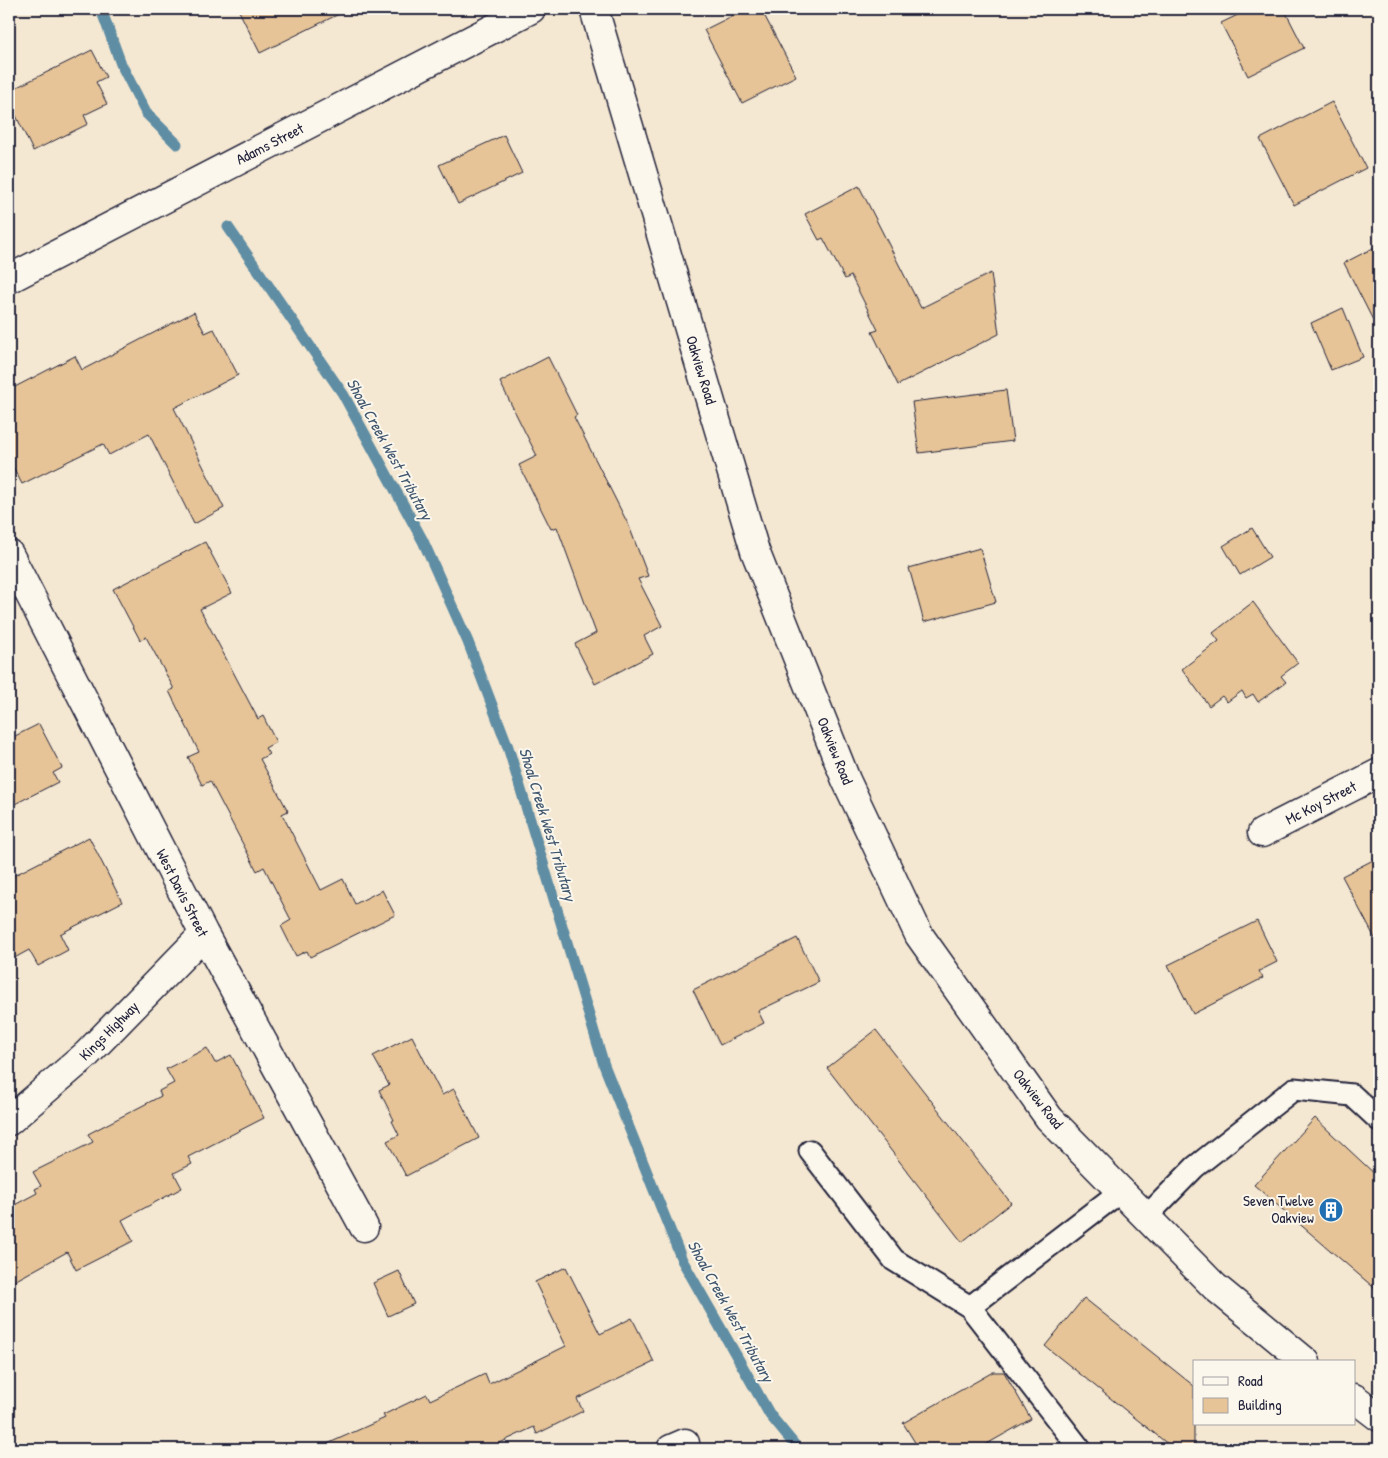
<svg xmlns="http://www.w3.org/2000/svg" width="1388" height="1458" font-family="'Patrick Hand',sans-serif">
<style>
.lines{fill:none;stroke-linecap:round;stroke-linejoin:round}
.stream{stroke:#5f8da3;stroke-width:11}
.building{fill:#e6c497;stroke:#22223b}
.lane-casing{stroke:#22223b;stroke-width:25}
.street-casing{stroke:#22223b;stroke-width:31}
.secondary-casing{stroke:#22223b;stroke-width:31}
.lane{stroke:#fbf7ec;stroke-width:21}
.street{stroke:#fbf7ec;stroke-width:28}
.secondary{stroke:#fbf7ec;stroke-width:28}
.labels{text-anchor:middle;stroke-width:4;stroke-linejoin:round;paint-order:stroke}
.street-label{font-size:15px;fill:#22223b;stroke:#fbf7ec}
.poi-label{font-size:15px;fill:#22223b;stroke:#fbf7ec;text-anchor:end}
.water-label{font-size:16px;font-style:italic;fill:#41576f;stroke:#fbf7ec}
</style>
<rect width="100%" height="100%" fill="#f5e8d2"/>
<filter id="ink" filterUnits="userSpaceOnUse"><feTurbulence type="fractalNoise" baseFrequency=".02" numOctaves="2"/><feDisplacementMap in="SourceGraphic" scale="10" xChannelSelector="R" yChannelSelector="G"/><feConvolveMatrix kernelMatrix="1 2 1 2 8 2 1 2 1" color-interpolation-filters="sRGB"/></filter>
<g filter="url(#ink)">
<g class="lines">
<!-- stream -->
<path class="stream" d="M 101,9 L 121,64 L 146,113 L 177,144
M 228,227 L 343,394 L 423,541 L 468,642 L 508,747 L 604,1065 L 682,1260 L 770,1415 L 798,1449"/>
</g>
<!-- building -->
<path class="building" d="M 238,9 L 349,9 L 260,53 Z
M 746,9 L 761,9 L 796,76 L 742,103 L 704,30 Z
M 1250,9 L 1284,9 L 1304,48 L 1248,76 L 1221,23 Z
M 92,50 L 106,77 L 96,82 L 107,104 L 84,115 L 88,124 L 33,151 L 9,101 L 9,91 Z
M 1332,102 L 1366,168 L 1294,205 L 1260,139 Z
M 504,135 L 522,173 L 458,204 L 439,165 Z
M 859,186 L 921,308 L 991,273 L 999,334 L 898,385 L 872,332 L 878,330 L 851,276 L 845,279 L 823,238 L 819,240 L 805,214 Z
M 1379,245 L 1379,332 L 1344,263 Z
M 1343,308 L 1363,357 L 1331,370 L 1311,323 Z
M 194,312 L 205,333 L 214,329 L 238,375 L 174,408 L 224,508 L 194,524 L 149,434 L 109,455 L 103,444 L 22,484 L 9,459 L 9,390 L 75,356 L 82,370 Z
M 548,357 L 577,415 L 574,417 L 629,526 L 648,576 L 638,579 L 662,626 L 644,636 L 653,654 L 595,684 L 575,644 L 596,633 L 557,527 L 551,529 L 519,465 L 537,456 L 500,382 Z
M 1006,390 L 1013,441 L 919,453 L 912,402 Z
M 1252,528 L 1270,557 L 1240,575 L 1223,546 Z
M 205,542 L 232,593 L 200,609 L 258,719 L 263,716 L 276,742 L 265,748 L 269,754 L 260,759 L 288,811 L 282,814 L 321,890 L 343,879 L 355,904 L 382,890 L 395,915 L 310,957 L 307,951 L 296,956 L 281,926 L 291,920 L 264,867 L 257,871 L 210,781 L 202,785 L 188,757 L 199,752 L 169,691 L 174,689 L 146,637 L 140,640 L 113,589 Z
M 980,548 L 996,602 L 924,622 L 909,568 Z
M 1253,602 L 1298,663 L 1281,676 L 1286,682 L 1258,702 L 1253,694 L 1246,698 L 1242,691 L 1227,702 L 1222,696 L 1209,706 L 1182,669 L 1219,641 L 1213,633 Z
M 39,724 L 62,768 L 53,773 L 58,782 L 9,807 L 9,739 Z
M 89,837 L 122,902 L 60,934 L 68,950 L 38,966 L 29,950 L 9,961 L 9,878 Z
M 1379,857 L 1379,946 L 1342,876 Z
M 1257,921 L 1277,962 L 1259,971 L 1263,978 L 1193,1014 L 1168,965 Z
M 797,938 L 819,982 L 758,1011 L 764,1023 L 720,1045 L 693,990 Z
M 876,1030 L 1011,1203 L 962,1242 L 827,1068 Z
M 412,1036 L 442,1095 L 454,1089 L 479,1138 L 406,1176 L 387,1141 L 399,1135 L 392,1121 L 394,1120 L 379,1090 L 389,1085 L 373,1056 Z
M 207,1048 L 215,1063 L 231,1055 L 264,1118 L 188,1157 L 192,1164 L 174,1173 L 182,1188 L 122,1220 L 133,1241 L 76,1270 L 67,1252 L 9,1284 L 9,1208 L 37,1193 L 35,1189 L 41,1186 L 33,1172 L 93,1142 L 88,1134 L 161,1096 L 159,1091 L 174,1083 L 166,1069 Z
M 1315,1118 L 1379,1178 L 1379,1292 L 1254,1185 Z
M 566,1267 L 600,1334 L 632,1318 L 654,1362 L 577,1399 L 583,1411 L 537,1434 L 534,1427 L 487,1449 L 316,1449 L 385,1418 L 383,1415 L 427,1394 L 430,1400 L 485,1374 L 489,1384 L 566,1346 L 535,1282 Z
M 399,1271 L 414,1304 L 388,1316 L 373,1283 Z
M 1084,1298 L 1194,1386 L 1194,1449 L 1174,1449 L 1045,1346 Z
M 993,1372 L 1004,1372 L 1031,1419 L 978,1449 L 919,1449 L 903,1423 Z"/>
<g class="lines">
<defs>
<path id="lane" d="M 810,1151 L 894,1260 L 970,1307
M 1146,1217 L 1195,1167 L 1294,1089 L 1352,1095 L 1379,1120
M 1080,1449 L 970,1307 L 1121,1191"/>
<path id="street" d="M 9,279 L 531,9
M 9,554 L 204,934 L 364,1227
M 1262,833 L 1379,773
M 9,1121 L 86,1055 L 204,934
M 671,1449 L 685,1443"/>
<path id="secondary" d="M 594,9 L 755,551 L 846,780 L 919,935 L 1049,1118 L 1215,1287 L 1306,1362
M 1354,1398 L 1379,1417"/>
</defs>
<!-- lane casing -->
<use href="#lane" class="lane-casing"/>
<!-- street casing -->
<use href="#street" class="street-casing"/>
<!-- secondary casing -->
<use href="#secondary" class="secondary-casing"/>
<!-- lane -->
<use href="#lane" class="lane"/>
<!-- street -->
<use href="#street" class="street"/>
<!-- secondary -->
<use href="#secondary" class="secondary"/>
</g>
</g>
<!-- icons -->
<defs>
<symbol id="building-disc" viewBox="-11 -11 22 22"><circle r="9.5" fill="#1f6fb2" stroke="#fbf7ec"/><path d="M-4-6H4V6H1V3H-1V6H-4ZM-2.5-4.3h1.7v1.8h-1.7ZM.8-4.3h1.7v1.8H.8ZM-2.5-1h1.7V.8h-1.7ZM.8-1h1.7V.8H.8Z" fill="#fff"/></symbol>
</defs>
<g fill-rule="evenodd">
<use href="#building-disc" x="1317" y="1196" width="28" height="28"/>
</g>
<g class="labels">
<!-- street labels -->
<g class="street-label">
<text transform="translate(270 144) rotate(-27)" y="5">Adams Street</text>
<text transform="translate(701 370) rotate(73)" y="5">Oakview Road</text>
<text transform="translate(835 751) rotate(68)" y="5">Oakview Road</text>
<text transform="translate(1321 803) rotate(-27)" y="5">Mc Koy Street</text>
<text transform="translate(182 893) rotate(63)" y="5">West Davis Street</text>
<text transform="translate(109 1031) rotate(-45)" y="5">Kings Highway</text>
<text transform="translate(1038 1099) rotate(52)" y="5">Oakview Road</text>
</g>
<!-- poi labels -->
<g class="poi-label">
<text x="1314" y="1206">Seven Twelve<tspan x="1314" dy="17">Oakview</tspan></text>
</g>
<!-- water labels -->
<g class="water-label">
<text transform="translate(390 449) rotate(61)" y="6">Shoal Creek West Tributary</text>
<text transform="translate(548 824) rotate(73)" y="6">Shoal Creek West Tributary</text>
<text transform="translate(731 1311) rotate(61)" y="6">Shoal Creek West Tributary</text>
</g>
</g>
<!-- margin -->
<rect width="1388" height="1458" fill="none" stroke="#fbf7ec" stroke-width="30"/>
<rect x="15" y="15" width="1358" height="1428" fill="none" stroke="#22223b" stroke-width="2" filter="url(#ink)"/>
<!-- legend -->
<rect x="1193" y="1360" width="162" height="65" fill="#fbf7ec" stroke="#a4a2a5"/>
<rect x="1203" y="1377" width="25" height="8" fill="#fbf7ec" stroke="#a4a2a5"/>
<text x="1238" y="1386" font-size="15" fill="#22223b">Road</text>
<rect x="1203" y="1398" width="25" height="15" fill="#e6c497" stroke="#a4a2a5"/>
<text x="1238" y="1410" font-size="15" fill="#22223b">Building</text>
</svg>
